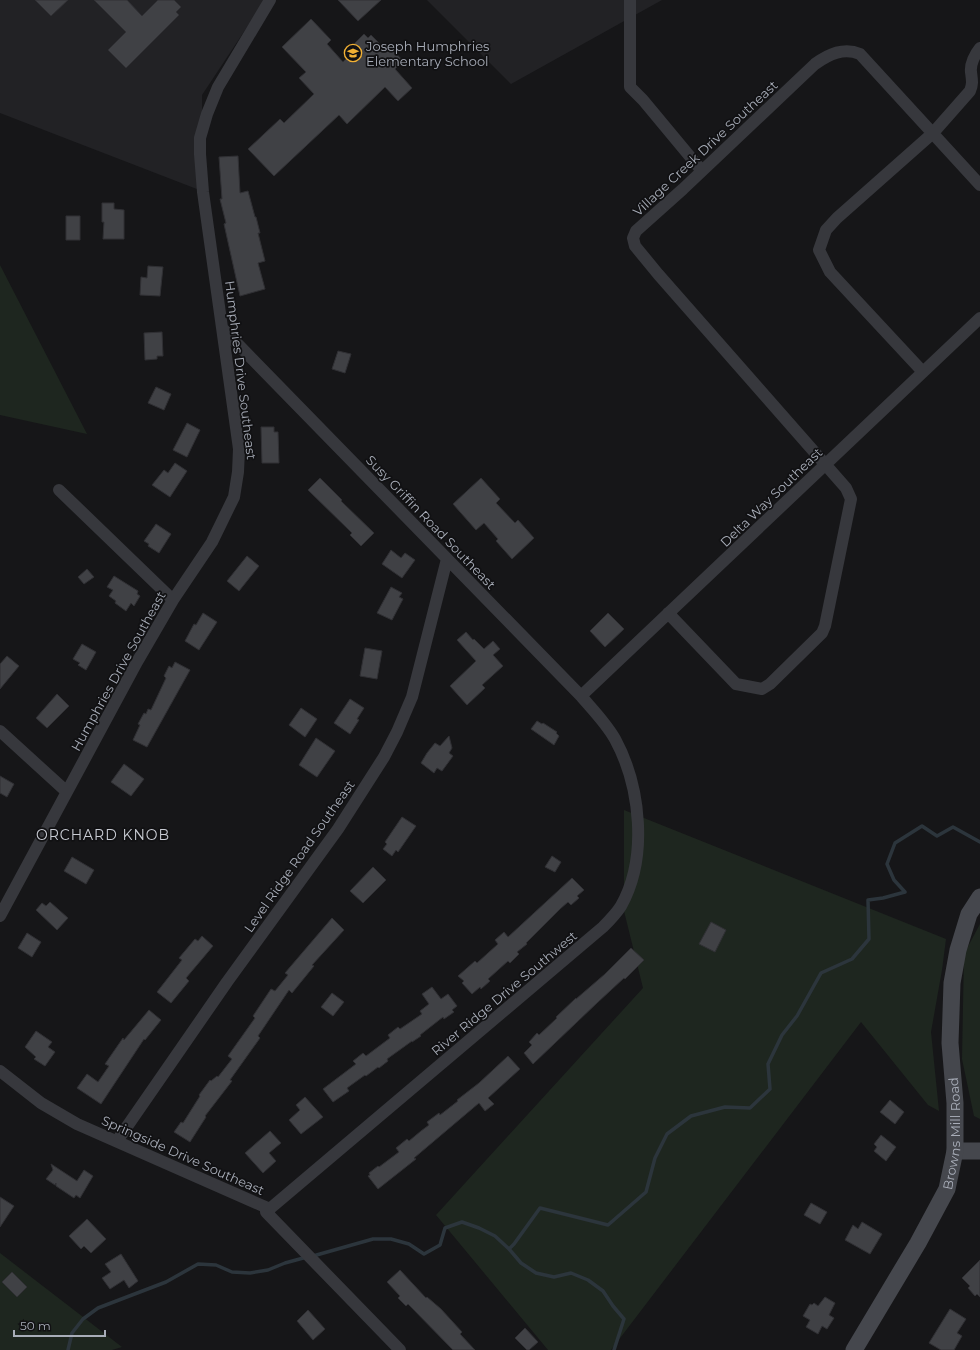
<svg xmlns="http://www.w3.org/2000/svg" width="980" height="1350" font-family="Montserrat,sans-serif">
<style>
.built{fill:#222225}
.green{fill:#1e261f}
.lines{fill:none;stroke-linecap:round;stroke-linejoin:round}
.stream{stroke:#2c353c;stroke-width:3.5}
.building{fill:#404145;stroke:#303034}
.street{stroke:#37383d;stroke-width:12}
.secondary{stroke:#45474d;stroke-width:17}
.labels{text-anchor:middle;stroke-width:3.5;stroke-linejoin:round;paint-order:stroke}
.poi-label{font-size:13px;fill:#a8adb8;stroke:#111113;text-anchor:start}
.street-label{font-size:13px;fill:#a8adb8;stroke:#111113}
.neighbourhood-label{font-size:14px;letter-spacing:1px;fill:#c9ccd4;stroke:#111113}
</style>
<rect width="100%" height="100%" fill="#161618"/>
<!-- built -->
<path class="built" d="M 0,0 L 265,0 L 202,95 L 202,191 L 0,113 Z
M 427,0 L 662,0 L 511,84 Z"/>
<!-- green -->
<path class="green" d="M 0,265 L 87,434 L 0,415 Z
M 624,810 L 946,939 L 942,970 L 931,1032 L 939,1111 L 928,1105 L 861,1022 L 611,1350 L 548,1350 L 436,1215 L 643,988 L 624,911 Z
M 980,924 L 980,1119 L 974,1116 L 962,1059 L 964,954 Z
M 0,1253 L 122,1347 L 112,1350 L 0,1350 Z"/>
<g class="lines">
<!-- stream -->
<path class="stream" d="M 509,1249 L 514,1244 L 540,1208 L 608,1225 L 646,1192 L 655,1158 L 667,1134 L 691,1116 L 725,1107 L 750,1108 L 770,1089 L 768,1064 L 782,1035 L 797,1016 L 821,973 L 852,959 L 869,939 L 868,900 L 883,898 L 905,892 L 894,880 L 887,864 L 895,843 L 922,826 L 937,836 L 953,827 L 980,842
M 313,1256 L 373,1239 L 391,1239 L 409,1244 L 424,1254 L 440,1245 L 445,1228 L 462,1222 L 479,1228 L 495,1236 L 509,1249 L 521,1263 L 536,1273 L 554,1277 L 571,1273 L 588,1280 L 603,1291 L 613,1306 L 624,1319 L 614,1350
M 68,1350 L 72,1333 L 83,1319 L 98,1308 L 166,1282 L 198,1264 L 216,1265 L 232,1272 L 250,1273 L 268,1270 L 285,1263 L 307,1257"/>
</g>
<!-- building -->
<path class="building" d="M 35,0 L 68,0 L 51,16 Z
M 94,0 L 127,0 L 142,16 L 158,0 L 174,0 L 181,7 L 176,12 L 179,15 L 126,68 L 108,50 L 126,32 Z
M 338,0 L 381,0 L 358,21 Z
M 311,19 L 331,40 L 327,44 L 343,62 L 356,48 L 353,45 L 364,34 L 368,38 L 371,35 L 387,51 L 391,48 L 403,61 L 395,69 L 412,88 L 398,101 L 385,87 L 347,124 L 339,115 L 274,176 L 248,149 L 280,119 L 284,123 L 314,94 L 299,78 L 306,72 L 282,47 Z
M 238,156 L 240,193 L 248,191 L 255,217 L 256,217 L 260,233 L 258,233 L 265,261 L 258,263 L 265,289 L 240,296 L 224,224 L 226,223 L 220,199 L 222,199 L 219,157 Z
M 102,203 L 114,203 L 114,209 L 124,210 L 124,239 L 103,239 L 104,222 L 102,222 Z
M 66,216 L 80,216 L 80,240 L 66,240 Z
M 148,266 L 163,267 L 160,296 L 140,295 L 141,277 L 147,278 Z
M 162,332 L 163,356 L 157,356 L 157,359 L 145,360 L 144,333 Z
M 338,351 L 351,354 L 345,373 L 332,369 Z
M 156,387 L 171,394 L 164,410 L 148,403 Z
M 187,423 L 200,430 L 187,457 L 173,450 Z
M 261,427 L 274,427 L 274,432 L 278,432 L 279,463 L 262,463 Z
M 175,463 L 187,471 L 170,497 L 152,485 L 164,470 L 168,473 Z
M 320,478 L 342,500 L 341,501 L 374,533 L 361,546 L 350,535 L 352,533 L 308,490 Z
M 481,478 L 500,499 L 496,503 L 515,523 L 518,520 L 534,538 L 512,559 L 496,541 L 498,539 L 484,523 L 476,530 L 453,504 Z
M 156,524 L 171,534 L 159,553 L 148,546 L 149,544 L 144,541 Z
M 391,550 L 401,558 L 405,553 L 415,560 L 402,578 L 382,564 Z
M 247,556 L 259,566 L 239,591 L 227,581 Z
M 87,569 L 94,577 L 84,584 L 78,577 Z
M 114,576 L 138,591 L 137,594 L 140,596 L 134,606 L 131,603 L 126,611 L 115,603 L 116,601 L 109,596 L 113,590 L 107,587 Z
M 391,587 L 402,593 L 399,597 L 403,599 L 392,620 L 377,613 Z
M 203,613 L 217,622 L 199,650 L 185,641 L 194,624 L 196,625 Z
M 608,613 L 624,629 L 605,647 L 590,631 Z
M 466,632 L 473,640 L 474,639 L 484,649 L 493,641 L 500,649 L 493,655 L 503,666 L 482,685 L 485,688 L 467,705 L 450,686 L 476,661 L 457,640 Z
M 82,644 L 96,652 L 86,670 L 78,665 L 80,663 L 73,659 Z
M 365,648 L 382,651 L 377,679 L 360,676 Z
M 7,656 L 19,666 L 0,689 L 0,664 Z
M 175,662 L 190,670 L 147,747 L 133,740 L 140,725 L 138,724 L 144,713 L 146,714 L 148,709 L 151,710 L 166,678 L 164,676 L 169,666 L 172,668 Z
M 57,694 L 69,706 L 47,728 L 36,718 Z
M 350,699 L 364,708 L 357,719 L 359,720 L 350,734 L 334,723 Z
M 301,708 L 317,719 L 305,737 L 289,725 Z
M 537,721 L 542,724 L 543,723 L 557,732 L 556,733 L 559,736 L 554,745 L 531,729 Z
M 449,736 L 452,748 L 449,753 L 453,756 L 442,771 L 437,768 L 434,773 L 421,763 L 427,753 L 435,743 L 440,746 Z
M 316,738 L 335,751 L 317,777 L 299,765 Z
M 124,764 L 144,779 L 131,796 L 111,782 Z
M 0,776 L 14,784 L 7,797 L 0,793 Z
M 402,817 L 416,826 L 398,852 L 396,850 L 392,856 L 383,849 L 387,844 L 385,842 Z
M 552,856 L 561,862 L 555,872 L 545,867 Z
M 72,857 L 94,870 L 86,884 L 64,871 Z
M 373,867 L 386,880 L 363,903 L 350,891 Z
M 572,878 L 584,890 L 577,896 L 579,898 L 571,905 L 568,902 L 560,909 L 526,943 L 527,944 L 517,952 L 519,954 L 510,963 L 508,961 L 488,979 L 490,981 L 481,989 L 480,987 L 472,994 L 462,983 L 464,981 L 458,976 L 475,961 L 477,963 L 498,944 L 495,940 L 504,932 L 508,937 Z
M 50,902 L 68,918 L 57,930 L 36,910 L 42,903 L 46,906 Z
M 332,918 L 344,930 L 312,965 L 314,966 L 292,993 L 289,990 L 258,1036 L 260,1038 L 230,1080 L 232,1081 L 205,1116 L 206,1117 L 190,1142 L 174,1132 L 181,1122 L 183,1123 L 200,1096 L 199,1095 L 210,1080 L 211,1081 L 217,1076 L 218,1077 L 232,1059 L 228,1056 L 255,1018 L 253,1016 L 271,989 L 275,991 L 288,975 L 285,973 Z
M 711,922 L 726,930 L 715,952 L 699,944 Z
M 27,933 L 41,942 L 32,957 L 18,948 Z
M 202,936 L 213,946 L 186,978 L 189,981 L 171,1003 L 157,992 L 182,960 L 179,958 L 195,939 L 198,941 Z
M 631,948 L 644,960 L 625,979 L 624,978 L 597,1003 L 533,1064 L 524,1053 L 532,1045 L 529,1042 L 537,1033 L 539,1035 L 557,1018 L 556,1017 L 576,998 L 576,999 L 605,974 Z
M 432,987 L 441,999 L 448,994 L 457,1006 L 452,1010 L 454,1012 L 444,1019 L 443,1017 L 420,1035 L 421,1036 L 412,1042 L 412,1041 L 387,1059 L 388,1061 L 379,1068 L 378,1067 L 366,1076 L 365,1075 L 347,1088 L 349,1091 L 333,1102 L 323,1089 L 356,1064 L 353,1061 L 363,1053 L 366,1056 L 390,1038 L 388,1035 L 398,1027 L 400,1029 L 422,1014 L 420,1011 L 429,1004 L 422,994 Z
M 332,993 L 344,1002 L 333,1016 L 321,1007 Z
M 149,1010 L 161,1020 L 145,1040 L 144,1039 L 101,1104 L 77,1088 L 87,1074 L 98,1082 L 109,1066 L 105,1064 L 123,1038 L 124,1040 Z
M 36,1031 L 52,1042 L 48,1047 L 55,1052 L 45,1066 L 34,1059 L 36,1057 L 25,1047 Z
M 508,1056 L 520,1069 L 488,1098 L 494,1104 L 485,1111 L 479,1103 L 414,1158 L 416,1159 L 378,1189 L 368,1176 L 370,1175 L 369,1173 L 378,1166 L 379,1167 L 399,1152 L 396,1148 L 407,1139 L 409,1141 L 421,1131 L 429,1125 L 427,1122 L 439,1113 L 440,1115 L 458,1101 L 457,1100 L 479,1083 Z
M 305,1097 L 323,1117 L 301,1134 L 289,1120 L 300,1110 L 296,1105 Z
M 890,1100 L 904,1112 L 895,1124 L 880,1112 Z
M 270,1131 L 281,1143 L 269,1153 L 276,1161 L 263,1173 L 245,1153 Z
M 881,1135 L 896,1147 L 886,1161 L 874,1151 L 877,1147 L 874,1144 Z
M 51,1164 L 77,1181 L 84,1170 L 93,1176 L 80,1198 L 76,1195 L 74,1198 L 56,1186 L 56,1183 L 55,1185 L 46,1179 L 53,1170 Z
M 0,1197 L 14,1206 L 0,1227 Z
M 811,1203 L 827,1212 L 820,1224 L 804,1215 Z
M 87,1219 L 106,1239 L 91,1253 L 84,1246 L 81,1249 L 69,1236 Z
M 862,1222 L 882,1234 L 870,1254 L 845,1240 L 853,1225 L 858,1229 Z
M 121,1254 L 138,1281 L 129,1288 L 124,1280 L 110,1289 L 102,1278 L 111,1272 L 105,1264 Z
M 980,1260 L 980,1297 L 977,1294 L 975,1296 L 968,1288 L 970,1286 L 962,1278 Z
M 400,1270 L 426,1298 L 427,1297 L 441,1309 L 462,1332 L 460,1334 L 475,1350 L 453,1350 L 408,1304 L 406,1306 L 398,1298 L 400,1296 L 387,1282 Z
M 12,1272 L 27,1287 L 17,1297 L 2,1282 Z
M 825,1297 L 835,1303 L 829,1315 L 834,1318 L 827,1329 L 822,1326 L 818,1334 L 806,1327 L 810,1320 L 803,1316 L 810,1304 L 812,1305 L 814,1303 L 818,1306 Z
M 950,1309 L 966,1319 L 957,1333 L 962,1336 L 954,1350 L 941,1350 L 929,1343 Z
M 308,1310 L 325,1329 L 313,1340 L 297,1321 Z
M 525,1328 L 538,1342 L 529,1350 L 527,1350 L 515,1338 Z"/>
<g class="lines">
<!-- street -->
<path class="street" d="M 630,0 L 630,87 L 643,100 L 702,171
M 222,328 L 581,696 C 593,710 606,723 615,739 C 641,787 648,858 621,906 C 616,914 609,921 603,927 L 266,1212 L 400,1350
M 923,372 L 830,272 L 819,250 L 826,230 L 837,218 L 933,133 L 970,91 C 973,84 972,80 971,72 C 970,64 975,54 980,48
M 59,490 L 173,600
M 668,613 L 736,684 L 762,689 L 770,684 L 822,633 L 825,626 L 851,499 L 846,488 L 658,274 L 635,246 L 633,238 L 636,231 L 683,189 L 815,64 C 829,54 844,47 860,54 L 980,185
M 581,696 L 980,318
M 0,731 L 67,792
M 0,916 L 137,662 L 173,600 L 212,542 L 234,497 L 238,472 L 239,449 L 203,192 L 200,154 L 200,138 L 207,114 L 218,87 L 270,0
M 0,1071 L 41,1103 L 77,1124 L 270,1209
M 117,1141 L 227,982 L 338,829 L 384,757 L 397,732 L 412,697 L 447,559"/>
<!-- secondary -->
<g class="secondary">
<path d="M 955,1151 L 980,1151"/>
<path id="s1" d="M 854,1350 L 918,1243 L 947,1189 L 955,1151 L 955,1103 L 950,1043 L 952,983 L 958,950 L 969,914 L 980,897"/>
</g>
</g>
<!-- icons -->
<defs>
<symbol id="school-ring" viewBox="-11 -11 22 22"><circle r="9.5" fill="#111113" stroke="#f2b134" stroke-width="1.5"/><path d="M0-5L7-2L0 1L-7-2ZM-4 1L0 2.5L4 1V4Q0 6-4 4Z" fill="#f2b134"/></symbol>
</defs>
<g fill-rule="evenodd">
<use href="#school-ring" x="343" y="43" width="20" height="20"/>
</g>
<g class="labels">
<!-- poi labels -->
<g class="poi-label">
<text x="366" y="51">Joseph Humphries<tspan x="366" dy="15">Elementary School</tspan></text>
</g>
<!-- street labels -->
<g class="street-label">
<text transform="translate(705 148) rotate(-43)" y="5">Village Creek Drive Southeast</text>
<text transform="translate(241 370) rotate(83)" y="5">Humphries Drive Southeast</text>
<text transform="translate(771 497) rotate(-44)" y="5">Delta Way Southeast</text>
<text transform="translate(431 522) rotate(46)" y="5">Susy Griffin Road Southeast</text>
<text transform="translate(118 671) rotate(-61)" y="5">Humphries Drive Southeast</text>
<text transform="translate(299 856) rotate(-55)" y="5">Level Ridge Road Southeast</text>
<text transform="translate(504 993) rotate(-40)" y="5">River Ridge Drive Southwest</text>
<text dy="5" stroke="none"><textPath href="#s1" startOffset="242">Browns Mill Road</textPath></text>
<text transform="translate(183 1155) rotate(24)" y="5">Springside Drive Southeast</text>
</g>
<!-- neighbourhood labels -->
<g class="neighbourhood-label">
<text x="103" y="840">ORCHARD KNOB</text>
</g>
</g>
<!-- scale -->
<path d="M14 1330v6h91v-6" fill="none" stroke="#a8adb8" stroke-width="2"/>
<text x="20" y="1330" font-size="12" fill="#a8adb8" stroke="#111113" stroke-width="3" paint-order="stroke">50 m</text>
</svg>
